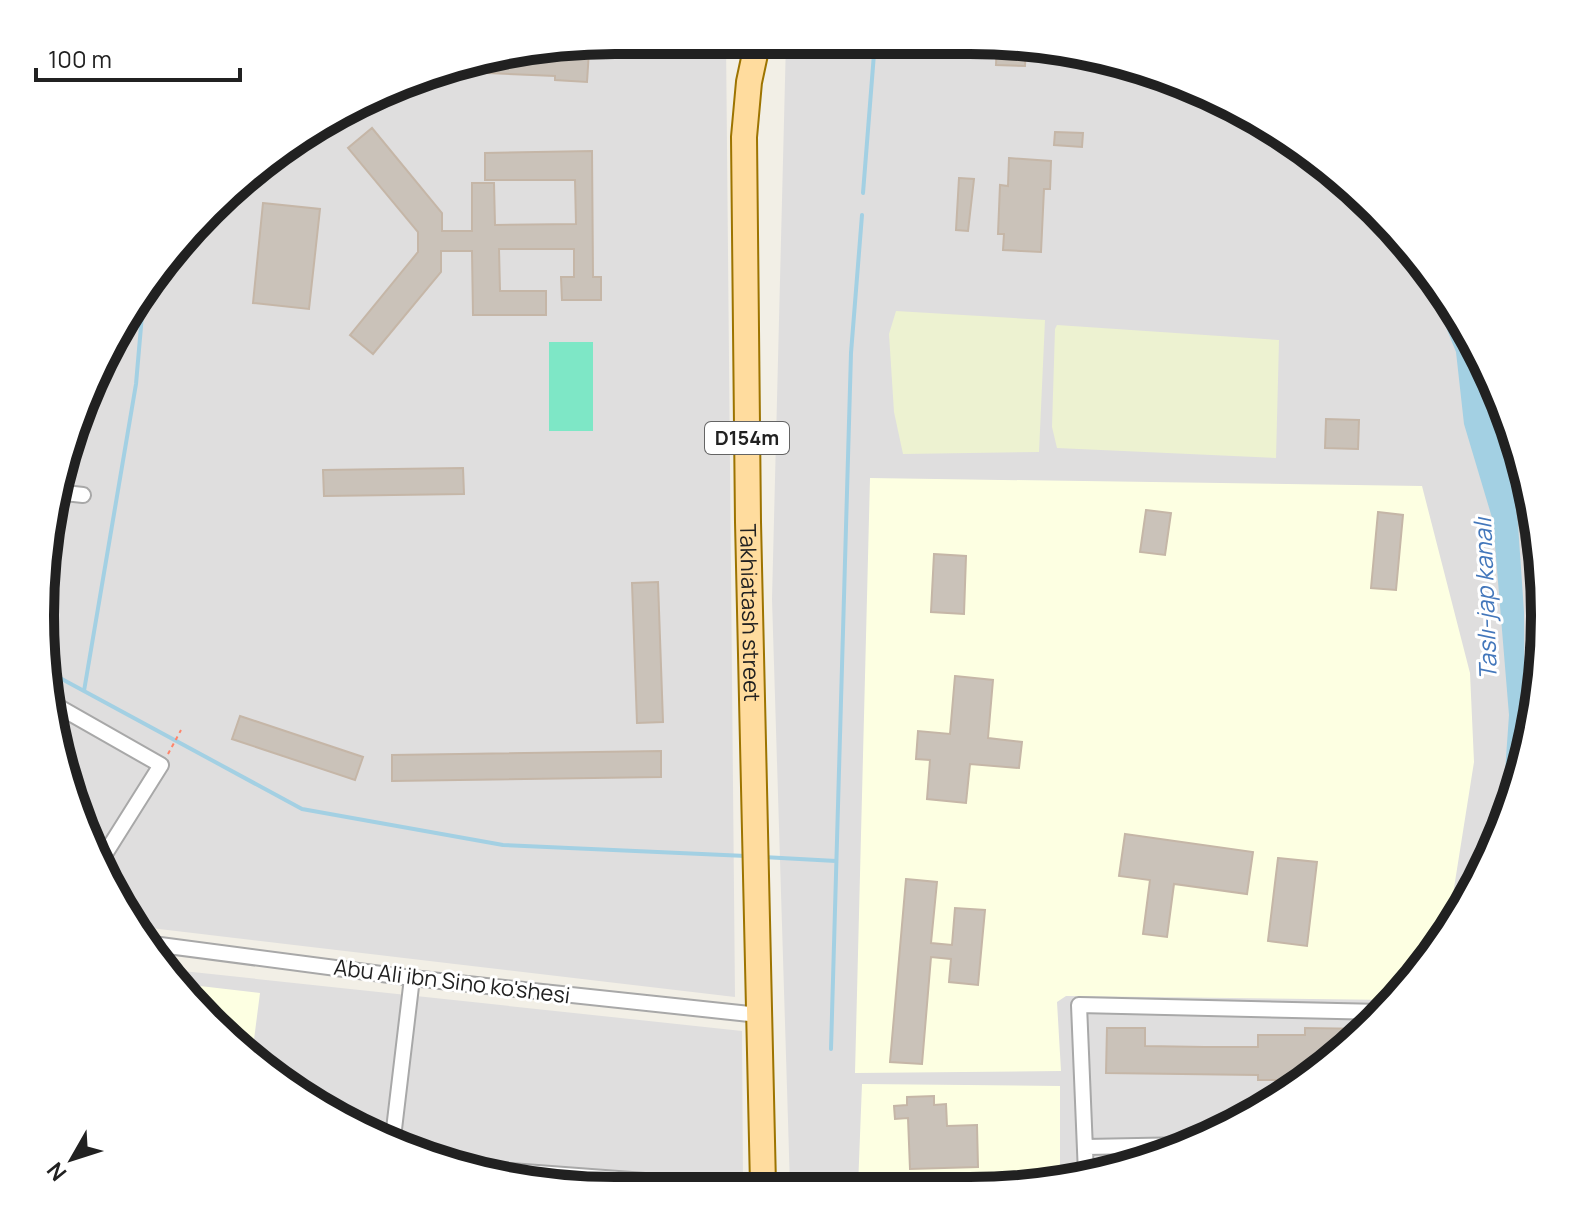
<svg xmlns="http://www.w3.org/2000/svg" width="1585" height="1231" font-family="Manrope,sans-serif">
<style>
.residential{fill:#dfdede}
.education{fill:#fdffe2}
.farmland{fill:#edf2d1}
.pitch{fill:#7ee7c6}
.water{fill:#a3d0e3}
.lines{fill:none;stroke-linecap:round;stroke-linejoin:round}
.stream{stroke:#a3d0e3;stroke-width:4}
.building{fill:#cac2b9;stroke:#c5b6a7;stroke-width:2}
.street-casing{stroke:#a8a8a8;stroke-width:18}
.primary-casing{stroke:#9d7400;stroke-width:28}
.path{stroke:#ff846a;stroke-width:2;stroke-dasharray:4 4;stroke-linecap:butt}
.street{stroke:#fff;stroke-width:14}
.primary{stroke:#ffdc9e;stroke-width:24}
.labels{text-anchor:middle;stroke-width:6;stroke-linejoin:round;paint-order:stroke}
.shield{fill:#fff;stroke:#646464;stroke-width:2}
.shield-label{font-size:20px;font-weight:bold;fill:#212121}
.street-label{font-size:22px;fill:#212121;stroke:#fff}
.water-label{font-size:24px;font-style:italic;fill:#4377bb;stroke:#fff}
.rim{fill:none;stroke:#212121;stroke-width:10}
</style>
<rect width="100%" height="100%" fill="#f2efe6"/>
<!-- residential -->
<path class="residential" d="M 615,40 L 726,40 L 735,997 L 134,926 L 117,904 L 60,765 L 40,616 L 59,467 L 117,328 L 208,209 L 327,117 L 466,60 Z
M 786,41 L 1007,41 L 1154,70 L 1320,159 L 1402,236 L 1468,327 L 1514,430 L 1540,540 L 1544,653 L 1526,764 L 1486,870 L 1426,965 L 1349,1048 L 1258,1114 L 1154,1161 L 1008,1190 L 790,1186 L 772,599 Z
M 164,969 L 742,1031 L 743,1185 L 504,1180 L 396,1147 L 295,1094 L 183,995 Z"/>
<!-- education -->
<path class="education" d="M 870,478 L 1422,486 L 1470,673 L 1474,762 L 1447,932 L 1426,965 L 1394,1000 L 1066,996 L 1057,1002 L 1061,1071 L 855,1073 Z
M 174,983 L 260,993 L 252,1055 L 183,995 Z
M 862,1084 L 1060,1086 L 1060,1179 L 1008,1190 L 858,1187 Z"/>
<!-- farmland -->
<path class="farmland" d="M 896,311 L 1045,320 L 1039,452 L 903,454 L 894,412 L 889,334 Z
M 1057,325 L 1279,340 L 1276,458 L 1057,448 L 1052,427 L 1055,329 Z"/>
<!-- pitch -->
<path class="pitch" d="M 549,342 L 593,342 L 593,431 L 549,431 Z"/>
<!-- water -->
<path class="water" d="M 1385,220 L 1402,236 L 1468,327 L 1497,417 L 1516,495 L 1524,612 L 1525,746 L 1522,774 L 1501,829 L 1509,715 L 1493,521 L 1464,424 L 1456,352 L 1425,275 Z"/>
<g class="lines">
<!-- stream -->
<path class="stream" d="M 863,193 L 875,41
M 47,671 L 302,809 L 503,845 L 746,856
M 84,691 L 136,384 L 144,292
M 763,857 L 836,861
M 831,1049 L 851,353 L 862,215"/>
</g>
<!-- building -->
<path class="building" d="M 997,41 L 1026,45 L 1025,66 L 996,65 Z
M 557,49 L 589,51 L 587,82 L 555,80 L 555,76 L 488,73 L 488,57 Z
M 372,128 L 442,213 L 442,231 L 472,231 L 472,183 L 494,183 L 495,225 L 576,224 L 575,180 L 485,180 L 485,153 L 592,151 L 593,277 L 601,277 L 601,300 L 562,300 L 561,277 L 574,277 L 574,249 L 499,249 L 500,291 L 546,291 L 546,315 L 473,315 L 472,251 L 441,251 L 441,272 L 373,354 L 350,335 L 418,252 L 418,232 L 348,148 Z
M 1055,132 L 1083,133 L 1082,147 L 1054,145 Z
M 1009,158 L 1051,161 L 1050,189 L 1044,189 L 1041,252 L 1003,250 L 1004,234 L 998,234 L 1000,185 L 1008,186 Z
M 959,178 L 974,179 L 968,231 L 956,230 Z
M 263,203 L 320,209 L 309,309 L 253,303 Z
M 1326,419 L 1359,420 L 1358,449 L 1325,448 Z
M 463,468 L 464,494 L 324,496 L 323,470 Z
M 1146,510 L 1171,513 L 1165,555 L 1140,552 Z
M 1378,512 L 1403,515 L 1396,590 L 1371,588 Z
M 934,554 L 966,556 L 964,614 L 931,612 Z
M 658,582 L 663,722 L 637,723 L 632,583 Z
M 955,676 L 993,680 L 988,738 L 1022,742 L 1019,768 L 970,764 L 966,803 L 927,799 L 930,760 L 916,759 L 918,731 L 950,734 Z
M 240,716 L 363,757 L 355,780 L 232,739 Z
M 661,751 L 661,777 L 392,781 L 392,755 Z
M 1125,834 L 1253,852 L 1247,894 L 1174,884 L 1167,937 L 1143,934 L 1150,880 L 1119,876 Z
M 1278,858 L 1317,862 L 1307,946 L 1268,941 Z
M 906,879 L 937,882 L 931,943 L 952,945 L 955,908 L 985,910 L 978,985 L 949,982 L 951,959 L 931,957 L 922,1064 L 890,1062 Z
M 1107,1028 L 1145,1028 L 1145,1046 L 1205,1047 L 1258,1047 L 1258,1035 L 1305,1035 L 1305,1028 L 1367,1029 L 1349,1048 L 1315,1072 L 1297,1071 L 1297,1080 L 1258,1080 L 1258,1075 L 1106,1073 Z
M 934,1096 L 934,1105 L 946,1104 L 947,1126 L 977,1125 L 978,1167 L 910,1169 L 908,1118 L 895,1119 L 894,1106 L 907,1105 L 907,1097 Z"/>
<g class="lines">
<defs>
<path id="street" d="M 1512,426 L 1542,619 L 1540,676
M 56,492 L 83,495
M 52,703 L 161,765 L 100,862
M 145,943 L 412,978 L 759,1015
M 392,1146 L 412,978
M 1086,1147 L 1189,1145
M 459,1167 L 672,1183
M 1086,1174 L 1079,1005 L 1382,1012"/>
<g id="primary">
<path id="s1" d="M 758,40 L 749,82 L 744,137 L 748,522 L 763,1185"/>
</g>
</defs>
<!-- street casing -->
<use href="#street" class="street-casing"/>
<!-- primary casing -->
<use href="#primary" class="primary-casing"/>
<!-- path -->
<path class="path" d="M 168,754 L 181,730"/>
<!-- street -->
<use href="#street" class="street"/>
<!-- primary -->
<use href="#primary" class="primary"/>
</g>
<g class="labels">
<!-- shield labels -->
<rect class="shield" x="705" y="422" width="84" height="32" rx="6"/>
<g class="shield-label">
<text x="747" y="445">D154m</text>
</g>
<!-- street labels -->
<g class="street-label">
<text dy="8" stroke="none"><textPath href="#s1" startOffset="574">Takhiatash street</textPath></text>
<text transform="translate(452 981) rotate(7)" y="8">Abu Ali ibn Sino ko'shesi</text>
</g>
<!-- water labels -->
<g class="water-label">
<text transform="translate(1486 599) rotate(-92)" y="8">Taslı-jap kanalı</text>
</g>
</g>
<!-- crop -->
<path d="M0 0H1585V1231H0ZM615 54H970A561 561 0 0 1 1531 615V616A561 561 0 0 1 970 1177H615A561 561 0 0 1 54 616V615A561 561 0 0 1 615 54Z" fill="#fff" fill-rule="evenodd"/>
<path class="rim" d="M615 54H970A561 561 0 0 1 1531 615V616A561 561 0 0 1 970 1177H615A561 561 0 0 1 54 616V615A561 561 0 0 1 615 54Z"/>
<!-- north arrow -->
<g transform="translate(72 1159) rotate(231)" stroke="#ffffff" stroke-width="6" paint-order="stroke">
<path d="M0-6L14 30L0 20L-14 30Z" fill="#212121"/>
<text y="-12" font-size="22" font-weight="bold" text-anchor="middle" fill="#212121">N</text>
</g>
<!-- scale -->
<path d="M36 68v12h204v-12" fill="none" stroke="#212121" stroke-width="4"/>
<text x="48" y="68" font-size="24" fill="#212121" stroke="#ffffff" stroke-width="6" paint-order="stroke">100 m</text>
</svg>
